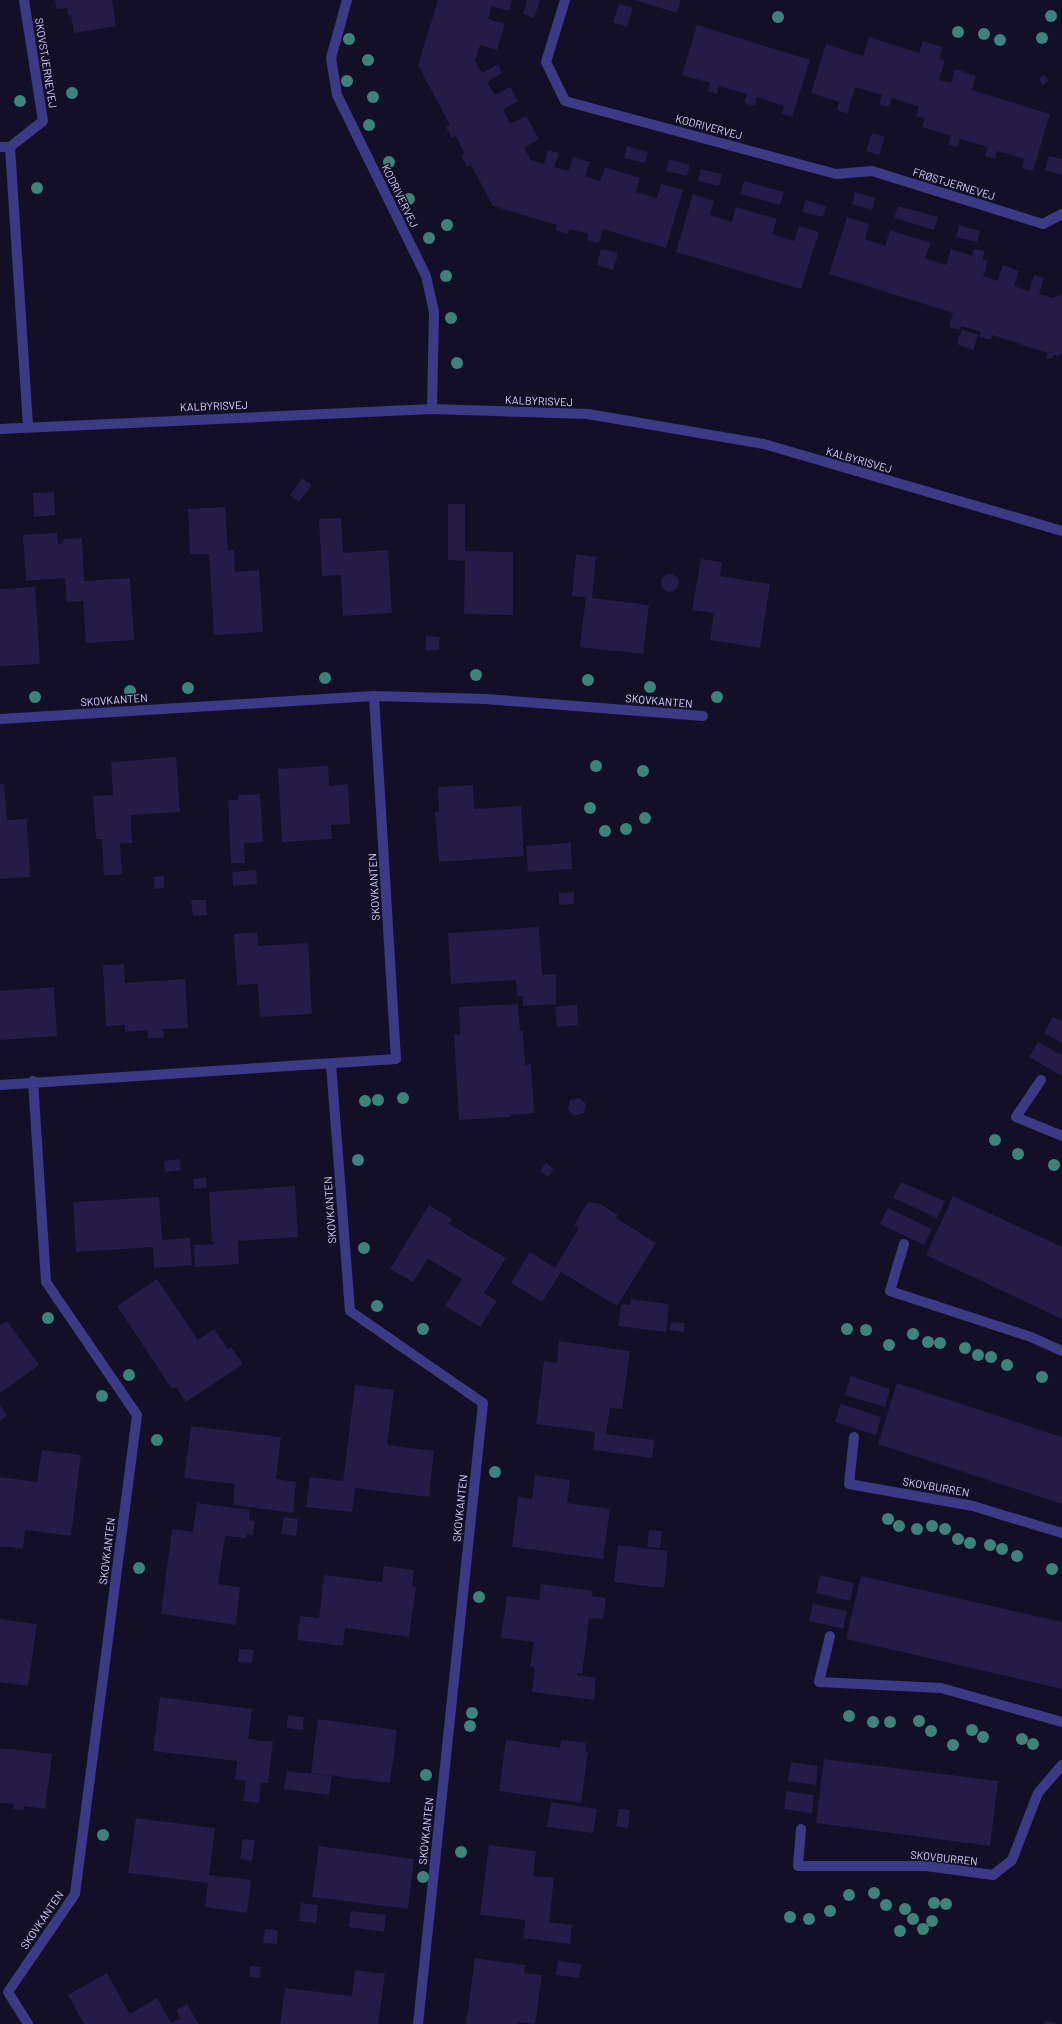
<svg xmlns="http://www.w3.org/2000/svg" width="1062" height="2024" font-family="Barlow,sans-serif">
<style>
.building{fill:#241b47}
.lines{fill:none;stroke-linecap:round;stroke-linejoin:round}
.street{stroke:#3d3a85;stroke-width:10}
.tree{fill:#3d827b}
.labels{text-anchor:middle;stroke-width:3;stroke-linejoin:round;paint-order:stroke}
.street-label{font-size:11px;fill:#d9d4ff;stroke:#130f26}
</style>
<rect width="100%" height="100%" fill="#130f26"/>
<!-- building -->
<path class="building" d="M 55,0 L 112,0 L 116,26 L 74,33 L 71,15 L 68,15 L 67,8 L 57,9 Z
M 438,0 L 512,0 L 509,11 L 492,6 L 488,19 L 505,24 L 497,50 L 480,45 L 475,61 L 482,73 L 498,64 L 502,73 L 487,82 L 495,95 L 510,87 L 518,101 L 503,110 L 510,124 L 526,116 L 539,139 L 524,148 L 531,160 L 544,164 L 548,150 L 559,153 L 554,167 L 569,171 L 573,157 L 590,162 L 585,176 L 600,181 L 605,167 L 640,178 L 636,192 L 657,198 L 661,184 L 683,190 L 666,248 L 603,229 L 599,243 L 587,240 L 588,234 L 569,229 L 568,234 L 556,230 L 557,225 L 493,206 L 471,165 L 467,167 L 461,156 L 465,154 L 456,136 L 452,138 L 446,127 L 450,125 L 418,65 Z
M 527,0 L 540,0 L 534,18 L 523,14 Z
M 634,0 L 681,0 L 677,13 Z
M 619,4 L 633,8 L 627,27 L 613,22 Z
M 697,25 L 810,60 L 792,117 L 782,114 L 784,106 L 757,97 L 755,106 L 744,103 L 747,94 L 719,86 L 717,94 L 708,91 L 710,83 L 682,75 Z
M 869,37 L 919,53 L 923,41 L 943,47 L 939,59 L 945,61 L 939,80 L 951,83 L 955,69 L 976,76 L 972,90 L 1050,114 L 1033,171 L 1022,168 L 1025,159 L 997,151 L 995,159 L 985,156 L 988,147 L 960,139 L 957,147 L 948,145 L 951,136 L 922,127 L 925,118 L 916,116 L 919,107 L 892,98 L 889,107 L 879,104 L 882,95 L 855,87 L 847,114 L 837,110 L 839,102 L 811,93 L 826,44 L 863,56 Z
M 1045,75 L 1049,81 L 1042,85 L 1039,78 Z
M 872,133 L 885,137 L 879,155 L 866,151 Z
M 627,146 L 648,152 L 645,163 L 624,158 Z
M 1049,156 L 1062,159 L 1062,175 L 1045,170 Z
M 669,159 L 690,165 L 687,176 L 666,171 Z
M 701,169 L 722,174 L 719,186 L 698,181 Z
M 744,181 L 784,192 L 780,205 L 740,194 Z
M 855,192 L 875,198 L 872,210 L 852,204 Z
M 693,194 L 714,201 L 710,215 L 732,222 L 736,207 L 777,219 L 772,234 L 794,241 L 799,226 L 819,232 L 801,289 L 676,252 Z
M 806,200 L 826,206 L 823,217 L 802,212 Z
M 898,206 L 938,217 L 934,230 L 894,218 Z
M 847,217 L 869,224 L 865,239 L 885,246 L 890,230 L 931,243 L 925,258 L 946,265 L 951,249 L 972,256 L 974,249 L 985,251 L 982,259 L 988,261 L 983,276 L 998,281 L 1003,265 L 1019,271 L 1014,286 L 1029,291 L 1034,275 L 1044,278 L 1039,294 L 1053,298 L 1062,294 L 1062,353 L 1058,356 L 1054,355 L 1052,359 L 1046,358 L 1048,353 L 992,335 L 991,340 L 980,337 L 981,332 L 961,326 L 960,330 L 949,327 L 953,313 L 829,274 Z
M 959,225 L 980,231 L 977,242 L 956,237 Z
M 601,249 L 618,253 L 613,270 L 597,265 Z
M 962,329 L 978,335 L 973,350 L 957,344 Z
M 302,478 L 312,485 L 299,502 L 290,495 Z
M 54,492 L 55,515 L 34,517 L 33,493 Z
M 448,504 L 465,504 L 465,551 L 513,552 L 513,615 L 464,614 L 465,561 L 448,560 Z
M 225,507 L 228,550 L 234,550 L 235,572 L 259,570 L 263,632 L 214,635 L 209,554 L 190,554 L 188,509 Z
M 341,518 L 343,553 L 388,550 L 392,613 L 343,616 L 341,575 L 322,576 L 319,519 Z
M 57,533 L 58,544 L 63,543 L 63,539 L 82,538 L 84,581 L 130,578 L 134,640 L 86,643 L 83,601 L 67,602 L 65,578 L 26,581 L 23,535 Z
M 576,554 L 596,557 L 592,598 L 649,605 L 643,654 L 580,647 L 586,597 L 572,596 Z
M 701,559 L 722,562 L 720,576 L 770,584 L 760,648 L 710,640 L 714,613 L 692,610 Z
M661 583a9 9 0 1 1 18 0a9 9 0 1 1-18 0Z
M 35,587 L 40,664 L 0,666 L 0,589 Z
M 426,636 L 440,637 L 439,650 L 425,650 Z
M 176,757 L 180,812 L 131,815 L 132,843 L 120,844 L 122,874 L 104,876 L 102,839 L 96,839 L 93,796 L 113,795 L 111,762 Z
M 328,766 L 329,786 L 348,784 L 350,824 L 331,825 L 332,839 L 282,842 L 278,769 Z
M 4,783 L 7,820 L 27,819 L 30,877 L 0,879 L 0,784 Z
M 473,785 L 474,809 L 521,806 L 524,856 L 439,862 L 435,812 L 439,812 L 438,787 Z
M 260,794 L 263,842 L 244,843 L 245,863 L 231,863 L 228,800 L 238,800 L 238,795 Z
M 571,843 L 572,869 L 528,872 L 526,846 Z
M 256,870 L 257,884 L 233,886 L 232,872 Z
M 164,876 L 164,888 L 154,889 L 154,877 Z
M 574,892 L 574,904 L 559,905 L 559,893 Z
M 191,900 L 206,900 L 207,915 L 193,916 Z
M 539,927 L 542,975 L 556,974 L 556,1004 L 523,1006 L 523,996 L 517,996 L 516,980 L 451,984 L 448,933 Z
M 257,932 L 258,946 L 308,943 L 312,1014 L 260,1017 L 258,984 L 237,985 L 234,934 Z
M 124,964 L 125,983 L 185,979 L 188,1028 L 163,1029 L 164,1038 L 148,1038 L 147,1030 L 125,1032 L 125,1025 L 106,1026 L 103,965 Z
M 54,987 L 57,1036 L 0,1040 L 0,991 Z
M 518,1004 L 520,1031 L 523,1031 L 525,1065 L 531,1064 L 534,1113 L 510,1115 L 510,1117 L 459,1120 L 454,1034 L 460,1035 L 459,1007 Z
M 577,1005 L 578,1025 L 557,1027 L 555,1007 Z
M 1053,1017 L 1062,1021 L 1062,1043 L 1044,1033 Z
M 1038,1042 L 1062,1055 L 1062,1076 L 1029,1057 Z
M 580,1098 L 586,1104 L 584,1113 L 574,1116 L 568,1109 L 570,1100 Z
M 180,1159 L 181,1170 L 165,1172 L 164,1161 Z
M 546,1163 L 554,1169 L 548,1177 L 540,1171 Z
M 206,1177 L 207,1188 L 194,1189 L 193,1179 Z
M 901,1182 L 945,1201 L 937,1218 L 893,1198 Z
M 295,1186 L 298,1237 L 238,1241 L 239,1264 L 195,1267 L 194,1245 L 214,1244 L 214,1242 L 212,1242 L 209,1192 Z
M 953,1196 L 1062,1247 L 1062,1319 L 926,1255 Z
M 159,1197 L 162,1240 L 190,1238 L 192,1265 L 154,1268 L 153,1247 L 76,1252 L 73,1202 Z
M 588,1202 L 600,1204 L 618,1215 L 616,1218 L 656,1243 L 617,1306 L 561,1272 L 542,1302 L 511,1283 L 530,1252 L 555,1268 L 579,1228 L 574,1225 Z
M 429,1205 L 452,1219 L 449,1224 L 506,1258 L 484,1293 L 497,1301 L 480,1327 L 445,1306 L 462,1279 L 428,1259 L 413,1282 L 390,1269 Z
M 888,1208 L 932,1229 L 924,1245 L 880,1224 Z
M 157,1279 L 198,1340 L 214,1329 L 228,1349 L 231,1347 L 243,1364 L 186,1402 L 176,1387 L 172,1389 L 117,1306 Z
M 631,1299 L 669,1304 L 666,1332 L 618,1326 L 621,1304 L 630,1305 Z
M 7,1321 L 39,1365 L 0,1393 L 0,1325 Z
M 671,1322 L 685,1323 L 684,1332 L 669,1330 Z
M 559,1341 L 630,1351 L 622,1409 L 610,1408 L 606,1434 L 654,1440 L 652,1458 L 593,1450 L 595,1432 L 536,1424 L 544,1361 L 557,1363 Z
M 851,1376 L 890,1389 L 885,1407 L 845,1395 Z
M 897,1383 L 1062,1437 L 1062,1504 L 878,1444 Z
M 355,1385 L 394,1390 L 387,1445 L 434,1451 L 429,1497 L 355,1488 L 352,1512 L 306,1507 L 310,1477 L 343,1481 Z
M 841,1404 L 881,1417 L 876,1435 L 835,1422 Z
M 0,1405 L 7,1415 L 0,1421 Z
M 191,1426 L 281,1437 L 276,1479 L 296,1482 L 293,1513 L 233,1505 L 235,1484 L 184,1478 Z
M 42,1450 L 81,1455 L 71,1536 L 25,1530 L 23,1549 L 0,1546 L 0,1477 L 37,1482 Z
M 535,1475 L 570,1480 L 567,1503 L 610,1509 L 603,1559 L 512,1547 L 518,1497 L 532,1499 Z
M 197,1503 L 250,1510 L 249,1520 L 255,1521 L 253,1535 L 247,1534 L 246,1538 L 225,1536 L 218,1584 L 240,1587 L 236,1625 L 161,1614 L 172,1529 L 193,1532 Z
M 284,1517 L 298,1519 L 296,1536 L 281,1534 Z
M 649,1530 L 662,1531 L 660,1548 L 647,1547 Z
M 618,1545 L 668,1551 L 664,1588 L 614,1582 Z
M 384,1566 L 414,1570 L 412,1586 L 416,1587 L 409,1637 L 345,1628 L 343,1646 L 297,1640 L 300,1616 L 319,1618 L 324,1575 L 382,1582 Z
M 820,1575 L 854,1583 L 850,1601 L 816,1593 Z
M 861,1576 L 1062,1622 L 1062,1689 L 846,1639 Z
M 541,1584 L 593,1591 L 592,1596 L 606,1598 L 603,1619 L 589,1618 L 582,1674 L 577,1673 L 577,1675 L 596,1678 L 594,1700 L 532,1692 L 535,1667 L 530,1666 L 534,1642 L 501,1638 L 507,1596 L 539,1600 Z
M 813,1604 L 847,1611 L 843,1629 L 809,1621 Z
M 0,1619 L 37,1624 L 28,1686 L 0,1682 Z
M 239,1649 L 254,1650 L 252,1663 L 238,1662 Z
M 160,1697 L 252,1709 L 248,1739 L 273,1742 L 268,1783 L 261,1783 L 259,1803 L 243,1801 L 246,1781 L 235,1779 L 237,1761 L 153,1751 Z
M 288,1715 L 304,1717 L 303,1730 L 287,1728 Z
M 318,1719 L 397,1730 L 390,1783 L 311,1773 Z
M 506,1740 L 560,1748 L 561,1740 L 586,1743 L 585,1751 L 588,1752 L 581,1803 L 499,1791 Z
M 0,1748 L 52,1754 L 45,1809 L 24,1806 L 24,1810 L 13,1809 L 14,1804 L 0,1803 Z
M 824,1759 L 998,1781 L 990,1846 L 816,1823 Z
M 791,1762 L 818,1766 L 816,1785 L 788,1781 Z
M 287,1771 L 332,1776 L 329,1795 L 284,1789 Z
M 786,1791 L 814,1795 L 812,1813 L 784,1809 Z
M 551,1802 L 597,1809 L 593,1833 L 547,1827 Z
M 619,1809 L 630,1810 L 628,1828 L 616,1826 Z
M 136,1818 L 215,1828 L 209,1875 L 251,1880 L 247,1913 L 205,1907 L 208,1883 L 128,1873 Z
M 243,1839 L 255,1840 L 252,1861 L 240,1859 Z
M 489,1845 L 536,1851 L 533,1876 L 554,1878 L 549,1922 L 572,1925 L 570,1944 L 523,1938 L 525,1920 L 480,1915 Z
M 319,1846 L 414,1859 L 408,1909 L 312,1897 Z
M 301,1903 L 318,1905 L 316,1923 L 299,1921 Z
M 351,1911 L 386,1915 L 384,1932 L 349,1927 Z
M 265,1929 L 278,1930 L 277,1944 L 263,1943 Z
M 475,1958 L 525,1965 L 524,1973 L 542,1975 L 535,2024 L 518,2022 L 517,2024 L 466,2024 Z
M 558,1961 L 581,1964 L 579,1978 L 556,1975 Z
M 250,1966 L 261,1967 L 260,1978 L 249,1977 Z
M 355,1970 L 385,1974 L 378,2024 L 280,2024 L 285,1988 L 352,1996 Z
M 107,1973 L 130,2014 L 157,1998 L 171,2023 L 180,2018 L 176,2010 L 187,2004 L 199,2024 L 84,2024 L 68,1995 Z
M 1045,2021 L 1056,2023 L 1056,2024 L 1044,2024 Z"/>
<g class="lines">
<!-- street -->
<path class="street" d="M 24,0 L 43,121 L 10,147 L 28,426
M 347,0 L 331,58 L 337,95 L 426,276 L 434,312 L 432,409
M 565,0 L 546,62 L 565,101 L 836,174 L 872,171 L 1043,224 L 1062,214
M 0,147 L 10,147
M 0,429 L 432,409 L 588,414 L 764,444 L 1062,531
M 0,719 L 374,696 L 486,699 L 703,716
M 331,1064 L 350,1311 L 483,1403 L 418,2024
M 1041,1080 L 1016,1117 L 1062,1136
M 0,1085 L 396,1059 L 374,696
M 904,1244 L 890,1291 L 1031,1337 L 1062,1351
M 854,1437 L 849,1484 L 973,1506 L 1062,1533
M 830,1636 L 819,1682 L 941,1688 L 1062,1722
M 801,1829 L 798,1866 L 926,1866 L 993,1875 L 1012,1860 L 1038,1793 L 1062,1765
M 28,2024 L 8,1992 L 75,1894 L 137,1415 L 46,1282 L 33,1081"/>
</g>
<!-- trees -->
<g class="tree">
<circle cx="1051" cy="16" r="6"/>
<circle cx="778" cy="17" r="6"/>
<circle cx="958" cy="32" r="6"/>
<circle cx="984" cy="34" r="6"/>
<circle cx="1042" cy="38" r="6"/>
<circle cx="349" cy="39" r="6"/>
<circle cx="1000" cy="40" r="6"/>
<circle cx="368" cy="60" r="6"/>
<circle cx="347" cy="81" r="6"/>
<circle cx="72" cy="93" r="6"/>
<circle cx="373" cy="97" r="6"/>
<circle cx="20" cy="101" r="6"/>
<circle cx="369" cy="125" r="6"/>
<circle cx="389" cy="162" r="6"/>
<circle cx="37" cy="188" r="6"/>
<circle cx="409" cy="199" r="6"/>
<circle cx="447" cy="225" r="6"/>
<circle cx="429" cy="238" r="6"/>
<circle cx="446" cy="276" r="6"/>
<circle cx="451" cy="318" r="6"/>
<circle cx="457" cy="363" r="6"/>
<circle cx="476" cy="675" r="6"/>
<circle cx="325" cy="678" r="6"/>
<circle cx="588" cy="680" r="6"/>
<circle cx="650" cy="687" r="6"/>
<circle cx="188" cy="688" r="6"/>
<circle cx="130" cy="691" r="6"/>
<circle cx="35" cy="697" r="6"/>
<circle cx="717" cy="697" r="6"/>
<circle cx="596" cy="766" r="6"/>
<circle cx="643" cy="771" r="6"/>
<circle cx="590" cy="808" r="6"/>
<circle cx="645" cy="818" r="6"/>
<circle cx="626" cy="829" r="6"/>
<circle cx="605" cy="831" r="6"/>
<circle cx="403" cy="1098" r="6"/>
<circle cx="378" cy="1100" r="6"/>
<circle cx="365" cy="1101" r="6"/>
<circle cx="995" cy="1140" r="6"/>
<circle cx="1018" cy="1154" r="6"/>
<circle cx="358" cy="1160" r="6"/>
<circle cx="1054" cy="1165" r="6"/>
<circle cx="364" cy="1248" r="6"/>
<circle cx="377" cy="1306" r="6"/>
<circle cx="48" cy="1318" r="6"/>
<circle cx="423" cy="1329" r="6"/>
<circle cx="847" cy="1329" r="6"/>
<circle cx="866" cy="1330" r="6"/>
<circle cx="913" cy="1334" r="6"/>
<circle cx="928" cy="1342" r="6"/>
<circle cx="940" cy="1343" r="6"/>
<circle cx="889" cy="1345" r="6"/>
<circle cx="965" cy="1348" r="6"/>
<circle cx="978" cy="1355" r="6"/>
<circle cx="991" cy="1357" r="6"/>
<circle cx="1007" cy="1365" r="6"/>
<circle cx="129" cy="1375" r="6"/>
<circle cx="1042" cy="1377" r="6"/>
<circle cx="102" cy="1396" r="6"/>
<circle cx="157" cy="1440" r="6"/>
<circle cx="495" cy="1472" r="6"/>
<circle cx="888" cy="1519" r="6"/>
<circle cx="899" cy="1526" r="6"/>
<circle cx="932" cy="1526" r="6"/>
<circle cx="917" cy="1529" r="6"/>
<circle cx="945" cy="1529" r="6"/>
<circle cx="958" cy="1539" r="6"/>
<circle cx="970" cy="1543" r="6"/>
<circle cx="990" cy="1545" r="6"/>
<circle cx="1002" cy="1549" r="6"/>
<circle cx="1017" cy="1556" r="6"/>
<circle cx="139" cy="1568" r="6"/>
<circle cx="1052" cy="1569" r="6"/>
<circle cx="479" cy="1597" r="6"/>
<circle cx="472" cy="1713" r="6"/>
<circle cx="849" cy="1716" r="6"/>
<circle cx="919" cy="1721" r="6"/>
<circle cx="873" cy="1722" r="6"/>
<circle cx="890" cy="1722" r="6"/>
<circle cx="470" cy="1726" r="6"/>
<circle cx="972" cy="1730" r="6"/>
<circle cx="931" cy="1731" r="6"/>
<circle cx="983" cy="1737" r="6"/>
<circle cx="1022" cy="1739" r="6"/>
<circle cx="1033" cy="1744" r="6"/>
<circle cx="953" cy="1745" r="6"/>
<circle cx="426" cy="1775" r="6"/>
<circle cx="103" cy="1835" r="6"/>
<circle cx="461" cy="1852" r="6"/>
<circle cx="423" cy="1877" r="6"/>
<circle cx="874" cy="1893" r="6"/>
<circle cx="849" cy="1895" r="6"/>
<circle cx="934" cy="1903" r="6"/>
<circle cx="946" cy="1904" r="6"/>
<circle cx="886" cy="1905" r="6"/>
<circle cx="905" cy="1909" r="6"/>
<circle cx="830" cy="1911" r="6"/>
<circle cx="790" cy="1917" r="6"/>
<circle cx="809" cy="1919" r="6"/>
<circle cx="913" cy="1919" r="6"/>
<circle cx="932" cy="1921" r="6"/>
<circle cx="923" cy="1929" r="6"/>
<circle cx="900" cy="1931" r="6"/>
</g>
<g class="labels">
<!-- street labels -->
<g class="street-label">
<text transform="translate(46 63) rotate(81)" y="4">SKOVSTJERNEVEJ</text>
<text transform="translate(709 127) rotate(15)" y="4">KODRIVERVEJ</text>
<text transform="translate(954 184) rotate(17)" y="4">FRØSTJERNEVEJ</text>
<text transform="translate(400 196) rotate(64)" y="4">KODRIVERVEJ</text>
<text transform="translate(539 401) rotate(2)" y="4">KALBYRISVEJ</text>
<text transform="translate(214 406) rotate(-2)" y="4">KALBYRISVEJ</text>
<text transform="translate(859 460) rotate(16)" y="4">KALBYRISVEJ</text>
<text transform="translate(114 700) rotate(-4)" y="4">SKOVKANTEN</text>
<text transform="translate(659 701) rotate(5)" y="4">SKOVKANTEN</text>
<text transform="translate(374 887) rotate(-93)" y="4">SKOVKANTEN</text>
<text transform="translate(330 1210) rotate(-94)" y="4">SKOVKANTEN</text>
<text transform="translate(936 1487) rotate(10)" y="4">SKOVBURREN</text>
<text transform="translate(460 1508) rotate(-84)" y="4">SKOVKANTEN</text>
<text transform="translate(107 1551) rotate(-83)" y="4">SKOVKANTEN</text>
<text transform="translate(426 1831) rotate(-84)" y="4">SKOVKANTEN</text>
<text transform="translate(944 1858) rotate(6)" y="4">SKOVBURREN</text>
<text transform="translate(42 1920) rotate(-56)" y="4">SKOVKANTEN</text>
</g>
</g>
</svg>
